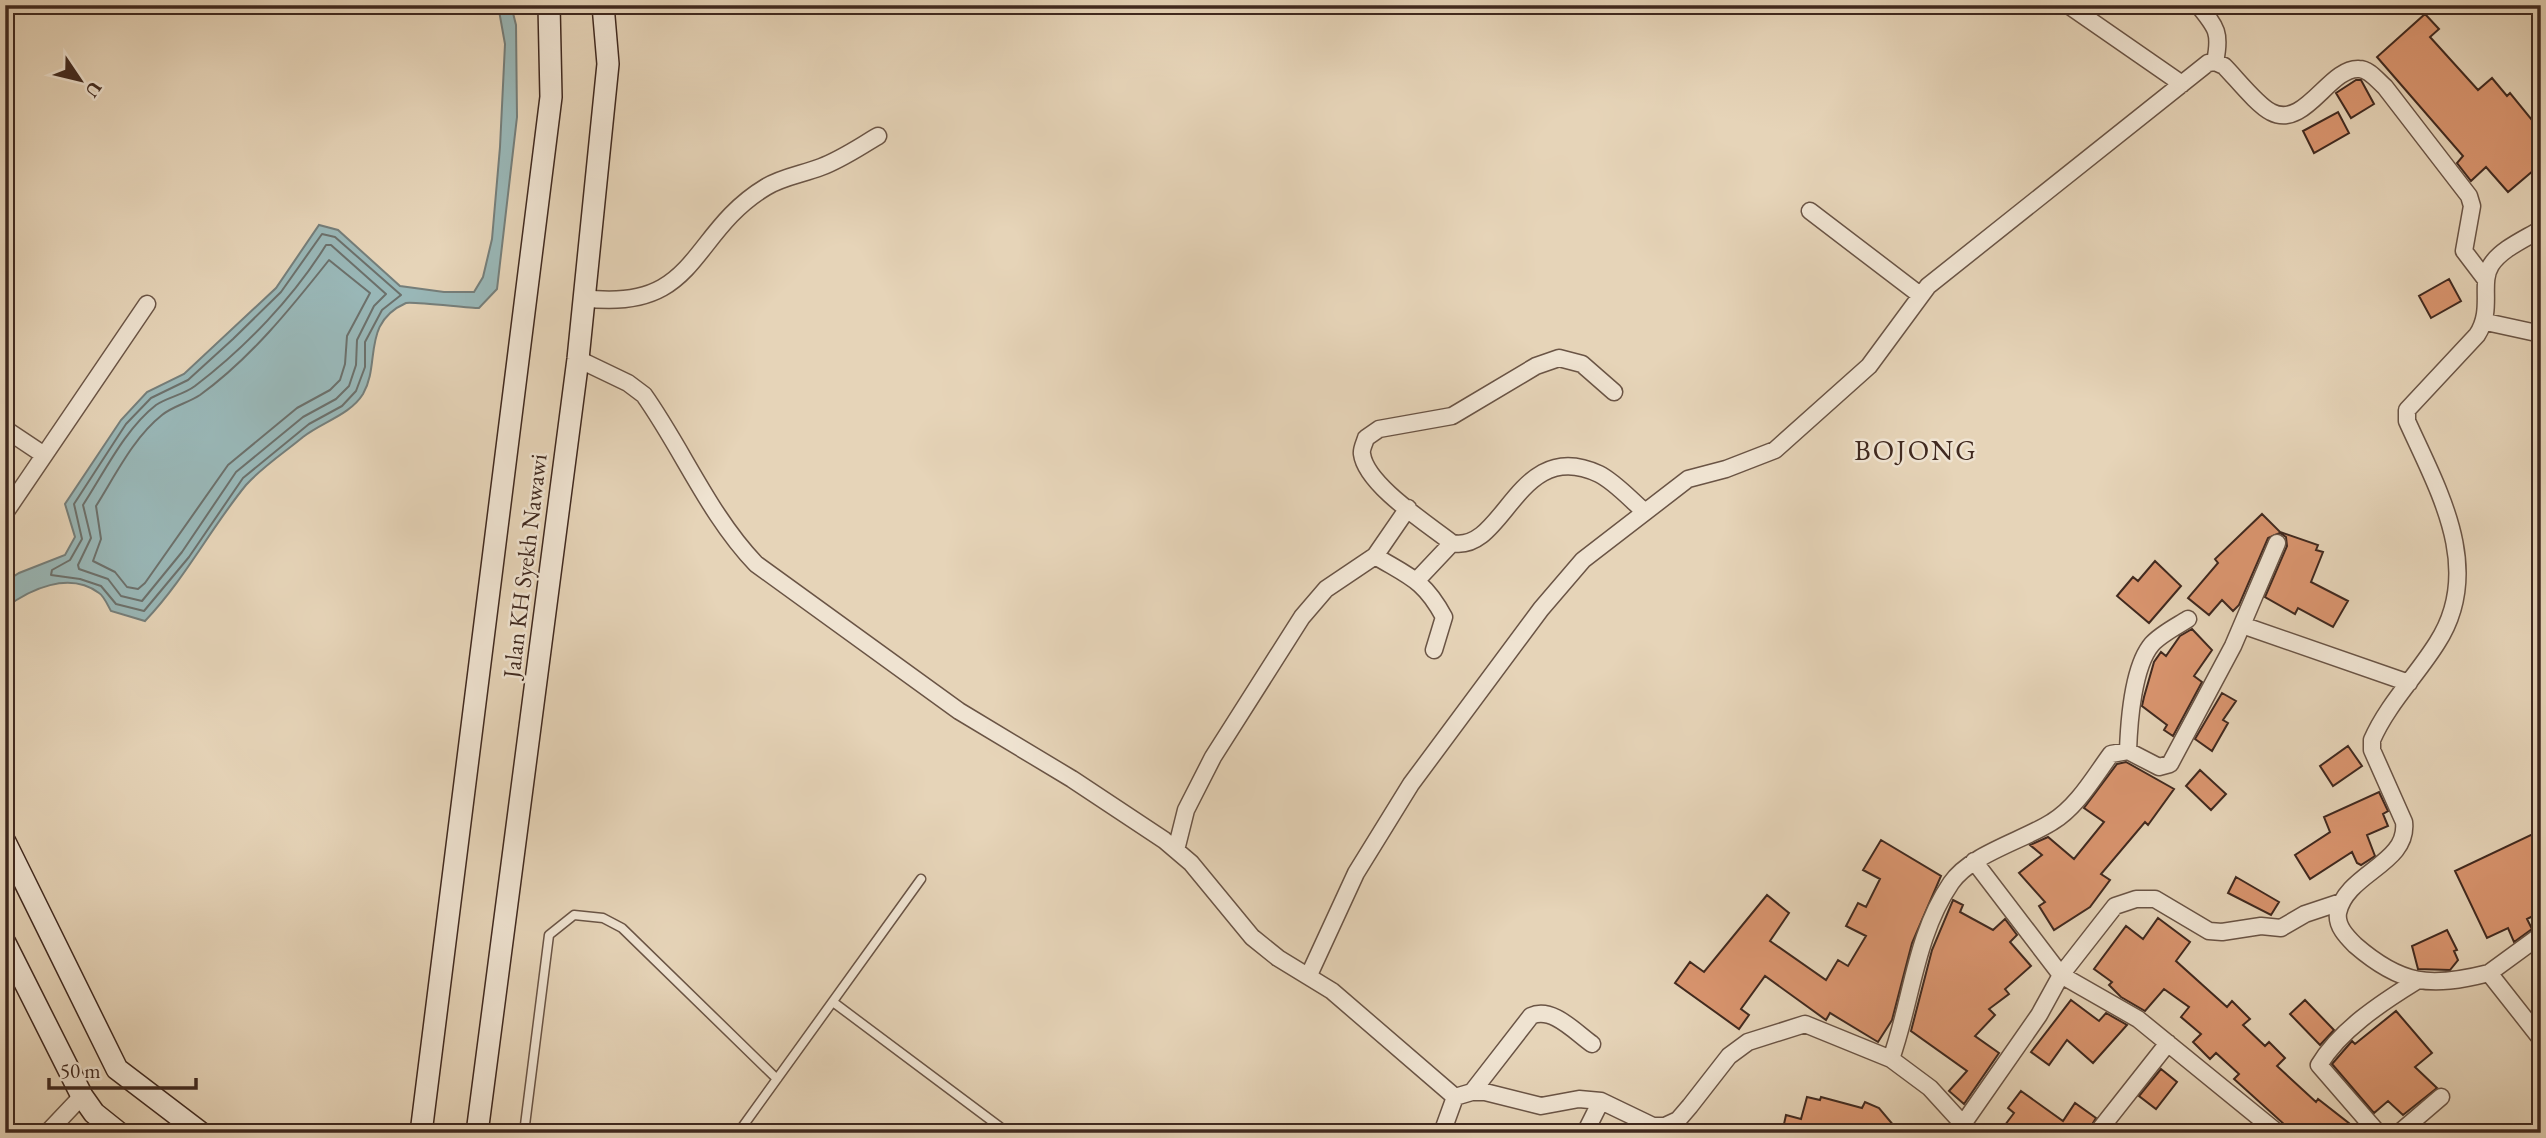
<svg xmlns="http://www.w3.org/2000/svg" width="2546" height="1138" font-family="'EB Garamond',serif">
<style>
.water{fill:#99b7b7;stroke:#757e7a;stroke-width:2}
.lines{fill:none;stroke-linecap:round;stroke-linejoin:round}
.shore{stroke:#6c706b;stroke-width:2}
.building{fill:#da956f;stroke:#40291f;stroke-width:2}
.lane-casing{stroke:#6a5445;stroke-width:11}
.street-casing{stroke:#6a5445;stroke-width:19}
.secondary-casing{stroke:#40291f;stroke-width:24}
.lane{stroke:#efe3d1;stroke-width:8}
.street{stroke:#efe3d1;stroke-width:16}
.secondary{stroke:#efe3d1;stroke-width:21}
.labels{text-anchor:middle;stroke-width:5;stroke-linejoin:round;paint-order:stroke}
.street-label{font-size:24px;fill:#40291f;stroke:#efe3d1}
.quarter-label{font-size:28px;letter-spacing:2px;fill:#40291f;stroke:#efe3d1}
</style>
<rect width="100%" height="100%" fill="#e6d4b8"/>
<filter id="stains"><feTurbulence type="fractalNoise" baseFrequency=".00286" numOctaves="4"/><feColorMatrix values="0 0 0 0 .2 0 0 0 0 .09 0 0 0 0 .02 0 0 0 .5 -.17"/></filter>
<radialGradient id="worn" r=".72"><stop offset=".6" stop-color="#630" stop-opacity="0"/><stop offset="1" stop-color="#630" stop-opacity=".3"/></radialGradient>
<!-- water -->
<path class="water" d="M 498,5 L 511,5 L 516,25 L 517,117 L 497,289 L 479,308 C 468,308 411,301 406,303 C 361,323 381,363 363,394 C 350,415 322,422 303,437 C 285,452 262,467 246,485 C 210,529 185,579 145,621 L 111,611 C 108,606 104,596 99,593 C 69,571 30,589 5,608 L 5,582 L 19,573 L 65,555 L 75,537 L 65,504 L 121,420 L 147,392 L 184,374 L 276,288 L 319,225 L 338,230 L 400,286 L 444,292 L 474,292 L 483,277 L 492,239 L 500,147 L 505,44 Z"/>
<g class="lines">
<!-- shore -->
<path class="shore" d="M 322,234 L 335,237 L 401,295 L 382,310 L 365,342 L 365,367 L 356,391 L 342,406 L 309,424 L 243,478 L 189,557 L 144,611 L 116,604 L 101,586 L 80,579 L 51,575 L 52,570 L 70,560 L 82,539 L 74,504 L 126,424 L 151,398 L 188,380 L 233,339 L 281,292 Z
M 326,245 L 331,245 L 386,294 L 374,306 L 357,340 L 356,365 L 349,386 L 336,399 L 303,417 L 236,472 L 182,552 L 142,601 L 121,596 L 108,579 L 79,569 L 78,565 L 91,538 L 83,505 C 104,473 125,429 156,405 C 168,397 183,395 195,386 C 245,348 293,298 326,245 Z
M 329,260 L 370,293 L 347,336 L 345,364 L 340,380 L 330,390 L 297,408 L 228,465 L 145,583 L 138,589 L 127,587 L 115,572 L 93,561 L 101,539 L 96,506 C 115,476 133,438 162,415 C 173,406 188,403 200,395 C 250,359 291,308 329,260 Z"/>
</g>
<!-- building -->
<path class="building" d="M 2425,14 L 2439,29 L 2430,37 L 2478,90 L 2492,78 L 2507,96 L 2510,93 L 2541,131 L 2541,164 L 2508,192 L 2486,167 L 2471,181 L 2457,163 L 2463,156 L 2377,57 Z
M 2356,80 L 2361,80 L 2374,104 L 2351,118 L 2336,93 Z
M 2338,112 L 2349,133 L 2314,153 L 2303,131 Z
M 2449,279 L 2461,301 L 2431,318 L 2419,296 Z
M 2262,514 L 2280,532 L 2318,545 L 2316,550 L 2323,552 L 2311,582 L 2348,601 L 2333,627 L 2298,608 L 2295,614 L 2265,597 L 2287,546 L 2286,537 L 2280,533 L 2268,538 L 2239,605 L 2233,611 L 2222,600 L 2209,615 L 2188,598 L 2218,563 L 2215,559 Z
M 2155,561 L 2181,586 L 2149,623 L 2117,596 L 2133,577 L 2138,581 Z
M 2192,629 L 2212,650 L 2194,676 L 2202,682 L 2173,736 L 2164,730 L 2167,725 L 2142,706 L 2144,697 L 2154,662 L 2161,652 L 2166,656 L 2180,636 Z
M 2222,693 L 2236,701 L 2223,720 L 2228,723 L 2212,751 L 2195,739 Z
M 2348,746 L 2362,766 L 2333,786 L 2320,766 Z
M 2126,762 L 2174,789 L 2148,825 L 2145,822 L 2101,874 L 2110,880 L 2090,907 L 2054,930 L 2039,906 L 2045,902 L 2019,873 L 2042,855 L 2030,845 L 2048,837 L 2074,859 L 2104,822 L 2084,808 L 2117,764 Z
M 2200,770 L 2226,794 L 2211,810 L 2186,786 Z
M 2379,792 L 2388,811 L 2383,814 L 2388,826 L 2367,835 L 2375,856 L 2361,865 L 2357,863 L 2352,852 L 2310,879 L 2295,855 L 2330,832 L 2324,817 Z
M 2535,833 L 2541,846 L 2541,912 L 2527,919 L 2532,929 L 2514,942 L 2508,928 L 2487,938 L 2455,871 Z
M 1881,840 L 1941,876 L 1912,943 L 1892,1020 L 1878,1042 L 1830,1013 L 1826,1020 L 1765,976 L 1741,1009 L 1749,1015 L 1739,1029 L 1675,983 L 1690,962 L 1704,972 L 1767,895 L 1789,913 L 1770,941 L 1826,980 L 1838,960 L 1848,966 L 1866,936 L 1846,926 L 1858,903 L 1866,907 L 1880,879 L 1863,870 Z
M 2236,877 L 2279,902 L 2271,915 L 2228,893 Z
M 1953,900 L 1963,905 L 1960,912 L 1993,930 L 2005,919 L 2017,935 L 2010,942 L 2031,966 L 2005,989 L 2009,994 L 1989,1009 L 1995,1015 L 1975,1036 L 1999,1053 L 1964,1104 L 1949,1091 L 1967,1071 L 1911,1031 L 1932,950 Z
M 2158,918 L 2190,942 L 2176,961 L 2227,1007 L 2232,1001 L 2250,1019 L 2243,1025 L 2265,1046 L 2269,1042 L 2285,1058 L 2277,1066 L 2316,1102 L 2318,1099 L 2350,1124 L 2343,1133 L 2288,1133 L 2285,1125 L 2234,1079 L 2239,1074 L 2216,1053 L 2210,1059 L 2193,1042 L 2201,1034 L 2181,1017 L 2189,1007 L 2164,989 L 2145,1011 L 2121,997 L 2109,985 L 2112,982 L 2094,969 L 2126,926 L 2143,939 Z
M 2447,930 L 2457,950 L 2454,951 L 2458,960 L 2450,970 L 2418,969 L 2412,946 Z
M 2071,1000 L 2099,1021 L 2106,1013 L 2127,1025 L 2093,1063 L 2067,1040 L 2049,1065 L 2031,1052 Z
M 2305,1000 L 2334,1030 L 2320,1045 L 2290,1014 Z
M 2396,1011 L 2432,1053 L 2415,1067 L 2437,1088 L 2403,1115 L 2388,1101 L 2374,1113 L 2332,1064 L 2352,1041 L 2355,1044 Z
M 2161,1069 L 2177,1082 L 2156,1109 L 2139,1096 Z
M 2021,1091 L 2063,1121 L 2075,1103 L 2096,1118 L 2087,1133 L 1999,1133 L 2014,1113 L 2008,1108 Z
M 1807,1097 L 1820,1100 L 1821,1097 L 1862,1108 L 1865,1102 L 1879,1108 L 1900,1133 L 1782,1133 L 1786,1115 L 1801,1119 Z"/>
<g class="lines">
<defs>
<path id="lane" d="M 833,1002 L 1008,1133
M 524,1133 L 549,935 L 574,915 L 603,918 L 622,928 L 777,1079
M 738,1133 L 921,879"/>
<path id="street" d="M 2068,5 L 2182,84
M 2198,5 C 2217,28 2221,33 2215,62
M 1810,211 L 1920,295
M 2541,229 C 2525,239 2501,249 2491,265 C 2479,284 2494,309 2477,335 L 2407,410 L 2407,421 C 2438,490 2485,569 2437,643 C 2417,675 2387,705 2372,740 L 2372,750 L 2404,822 C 2409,864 2346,873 2338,913 C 2336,926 2347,937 2355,945 C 2401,985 2430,988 2489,973 L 2541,1039
M 583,298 C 699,313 688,234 766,187 C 782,177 803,174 821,167 C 842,159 859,147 878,136
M 2486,322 L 2541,334
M 578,359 L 628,383 L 644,395 C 683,450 709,515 756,564 L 959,711 L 1072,779 L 1164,840 L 1191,863 L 1252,937 L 1278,958 L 1332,991 L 1455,1097
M 1614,392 L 1582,364 L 1559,358 L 1536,366 L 1452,416 L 1379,429 L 1366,438 C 1365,442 1361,449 1362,454 C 1366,485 1428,524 1452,543 C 1505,554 1517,435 1599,474 C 1615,482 1631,500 1645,512
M 5,429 L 44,455
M 5,513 L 147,304
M 1375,556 C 1410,577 1424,580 1444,617 L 1434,650
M 1418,579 L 1452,543
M 2242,625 L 2409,683
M 2128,751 C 2129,722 2133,666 2152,644 C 2161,634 2177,626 2188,619
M 1176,850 L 1186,810 L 1213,757 L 1302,617 L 1326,589 L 1375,556 L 1408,508
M 1974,861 L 2061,975 L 2138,1019 L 2278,1133
M 2489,973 L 2541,935
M 1309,975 L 1356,873 L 1411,784 L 1541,609 L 1583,560 L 1688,479 L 1726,469 L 1775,450 L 1869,366 L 1928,286 L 2208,63 L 2215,62 L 2224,66 C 2236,78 2257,105 2271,112 C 2305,130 2329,67 2359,69 C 2369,69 2377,80 2385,87 L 2469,196 L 2472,206 L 2464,251 L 2486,280
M 1891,1059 C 1912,1000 1915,936 1951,883 C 1971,854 2022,841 2052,822 C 2077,807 2094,777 2111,754 L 2128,751 L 2159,767 L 2170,764 L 2233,646 L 2277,543
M 1472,1092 L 1531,1016 C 1552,1006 1575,1032 1592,1044
M 1963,1124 L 2039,1015 L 2061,975 L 2115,906 L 2136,899 L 2155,899 L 2209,931 L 2222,932 L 2261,926 L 2281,928 L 2305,914 L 2341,902
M 47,1133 L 82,1096
M 1442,1133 L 1455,1097 L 1472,1092 L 1485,1092 L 1541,1106 L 1579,1099 L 1601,1101 L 1653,1126 L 1665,1126 L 1678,1120 L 1690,1106 L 1729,1056 L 1748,1042 L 1805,1024 L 1891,1059 L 1930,1088 L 1971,1133
M 1585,1133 L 1601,1101
M 2097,1133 L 2168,1043
M 2378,1133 L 2319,1065 C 2340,1030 2381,1003 2415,982
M 2399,1133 L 2441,1097"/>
<path id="secondary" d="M 5,842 L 117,1069 L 201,1133
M 5,943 L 82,1096 L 94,1113 L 119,1133
M 421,1133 L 551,97 L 549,5
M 477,1133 L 578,359 L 608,64 L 603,5"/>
</defs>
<!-- lane casing -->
<use href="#lane" class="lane-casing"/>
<!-- street casing -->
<use href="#street" class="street-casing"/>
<!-- secondary casing -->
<use href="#secondary" class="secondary-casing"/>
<!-- lane -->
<use href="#lane" class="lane"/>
<!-- street -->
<use href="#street" class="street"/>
<!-- secondary -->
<use href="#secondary" class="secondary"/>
</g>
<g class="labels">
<!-- street labels -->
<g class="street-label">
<text transform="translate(525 566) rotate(-83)" y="8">Jalan KH Syekh Nawawi</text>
</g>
<!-- quarter labels -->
<g class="quarter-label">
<text x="1916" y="460">BOJONG</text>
</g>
</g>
<!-- margin -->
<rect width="2546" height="1138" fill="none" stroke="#e6d4b8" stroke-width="28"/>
<rect x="7" y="7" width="2532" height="1124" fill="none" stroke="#40291f" stroke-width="3.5"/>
<rect x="14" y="14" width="2518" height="1110" fill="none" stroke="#40291f" stroke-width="2"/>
<!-- north arrow -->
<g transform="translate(80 80) rotate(125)" stroke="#efe3d1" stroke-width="5" paint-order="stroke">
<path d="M0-5L12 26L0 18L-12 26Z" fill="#40291f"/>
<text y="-10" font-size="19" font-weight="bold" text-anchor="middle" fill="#40291f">U</text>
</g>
<!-- scale -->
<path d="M49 1078v10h147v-10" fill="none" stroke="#40291f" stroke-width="3.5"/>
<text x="60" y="1078" font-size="21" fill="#40291f" stroke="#efe3d1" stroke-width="5" paint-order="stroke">50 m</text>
<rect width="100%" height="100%" filter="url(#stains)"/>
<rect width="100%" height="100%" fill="url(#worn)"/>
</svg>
